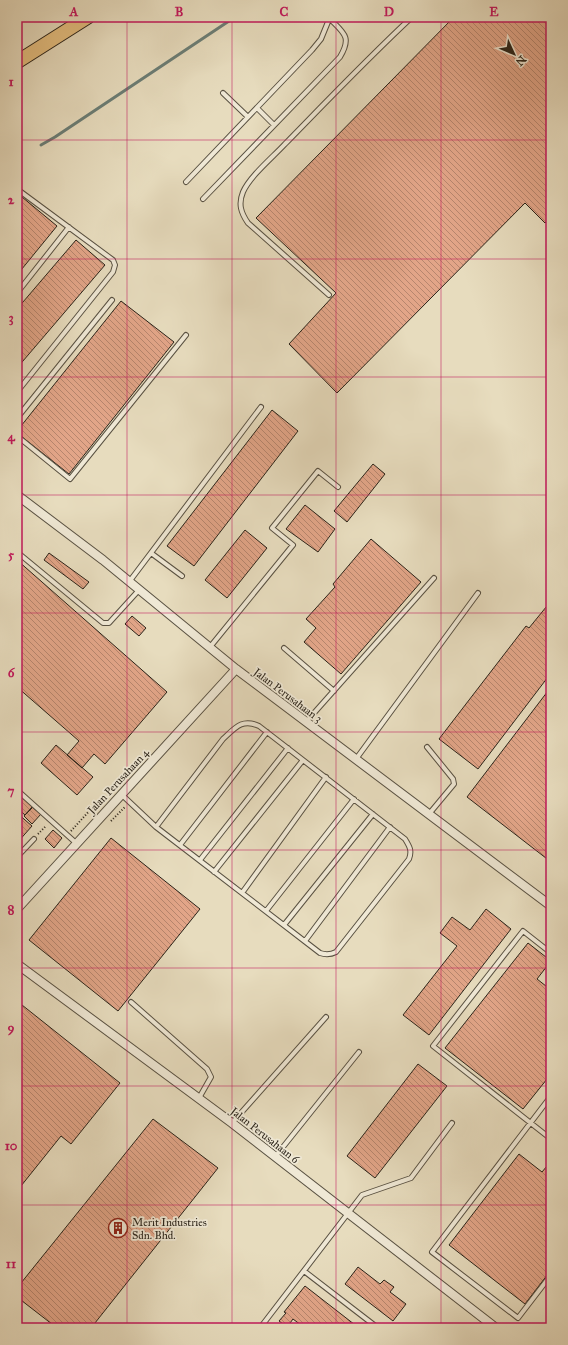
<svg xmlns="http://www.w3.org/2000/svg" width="568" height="1345" font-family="'IM FELL Great Primer',serif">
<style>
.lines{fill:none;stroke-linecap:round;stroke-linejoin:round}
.stream{stroke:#6b7e76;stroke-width:3}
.building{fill:url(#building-back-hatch);stroke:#2a2319}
.service-casing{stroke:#595142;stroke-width:6}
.minor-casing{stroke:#595142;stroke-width:10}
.primary-casing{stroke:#2a2319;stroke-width:15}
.path{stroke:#2a2319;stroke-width:2;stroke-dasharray:1 2;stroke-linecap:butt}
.service{stroke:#efe8d5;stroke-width:4}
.minor{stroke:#efe8d5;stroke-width:8}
.primary{stroke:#e4be7f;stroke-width:13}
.grid{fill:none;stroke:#c2185b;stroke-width:1;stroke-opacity:0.55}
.labels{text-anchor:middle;stroke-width:3.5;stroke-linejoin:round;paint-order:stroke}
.street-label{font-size:11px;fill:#2a2319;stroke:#efe8d5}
.poi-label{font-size:11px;fill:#2a2319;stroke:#efe8d5;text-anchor:start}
.neatline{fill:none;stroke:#c2185b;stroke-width:1.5}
.grid-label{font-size:13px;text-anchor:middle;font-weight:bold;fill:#c2185b}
</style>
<defs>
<pattern id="building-back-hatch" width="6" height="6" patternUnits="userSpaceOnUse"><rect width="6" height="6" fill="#e2a588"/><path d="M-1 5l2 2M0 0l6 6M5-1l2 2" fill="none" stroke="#b7866e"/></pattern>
</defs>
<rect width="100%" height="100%" fill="#e7dcbe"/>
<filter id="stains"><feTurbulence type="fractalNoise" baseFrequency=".005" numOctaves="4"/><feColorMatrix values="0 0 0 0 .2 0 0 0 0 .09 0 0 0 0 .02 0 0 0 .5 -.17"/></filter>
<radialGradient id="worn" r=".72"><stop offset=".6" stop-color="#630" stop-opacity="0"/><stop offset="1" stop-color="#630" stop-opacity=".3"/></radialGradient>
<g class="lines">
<!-- stream -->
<path class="stream" d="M 41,145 L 55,137 L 235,17"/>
</g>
<!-- building -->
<path class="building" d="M 454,17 L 551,17 L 551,218 L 545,223 L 525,203 L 337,393 L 289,344 L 336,293 L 256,218 Z
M 22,197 L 57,226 L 17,275 L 17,203 Z
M 76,240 L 105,265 L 17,368 L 17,309 Z
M 121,301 L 174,342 L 69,474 L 17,433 L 17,431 Z
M 272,410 L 298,431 L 194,566 L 167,546 Z
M 373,464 L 385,474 L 347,522 L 334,511 Z
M 305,505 L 335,529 L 318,552 L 286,529 Z
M 245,530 L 267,548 L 227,598 L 205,580 Z
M 371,539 L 421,582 L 341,674 L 304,642 L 316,628 L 306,619 L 335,587 L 333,584 Z
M 49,553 L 89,582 L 83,589 L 44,560 Z
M 17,560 L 167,692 L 105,764 L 94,754 L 82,768 L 67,755 L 79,741 L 17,687 Z
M 551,601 L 551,673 L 478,769 L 439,739 L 526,626 L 529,628 Z
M 132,616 L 146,628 L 139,636 L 125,624 Z
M 551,687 L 551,862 L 467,797 Z
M 56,745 L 93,777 L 77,795 L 41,763 Z
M 22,796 L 34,806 L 25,815 L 17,808 L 17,801 Z
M 32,807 L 41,814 L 32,824 L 24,816 Z
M 17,813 L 32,826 L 17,843 Z
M 53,830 L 62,838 L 54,848 L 45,839 Z
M 111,838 L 200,909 L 118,1011 L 29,940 Z
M 486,909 L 511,929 L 429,1035 L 403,1015 L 457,946 L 440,933 L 452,917 L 470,930 Z
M 528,943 L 551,961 L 537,979 L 551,990 L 551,1074 L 523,1109 L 445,1048 Z
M 17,1001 L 120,1083 L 71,1144 L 61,1136 L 17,1191 Z
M 418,1064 L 447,1086 L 375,1178 L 347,1156 Z
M 153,1119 L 218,1168 L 91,1328 L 57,1328 L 17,1297 L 17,1288 Z
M 519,1154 L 542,1172 L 547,1166 L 551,1170 L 551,1270 L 525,1304 L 449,1245 Z
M 358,1267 L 380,1284 L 384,1280 L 394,1287 L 390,1292 L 406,1304 L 393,1321 L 345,1284 Z
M 305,1286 L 359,1328 L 305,1328 L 293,1319 L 287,1327 L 279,1321 L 286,1313 L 284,1312 Z"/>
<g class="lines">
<defs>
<path id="service" d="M 223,93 L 248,117
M 257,108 L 274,125
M 186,182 L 312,50 L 321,39 L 330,17
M 17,189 L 113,260 L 115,265 L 113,272 L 17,392
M 203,199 L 340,57 C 352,37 344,33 330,19
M 17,293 L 69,227
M 329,295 L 248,223 C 241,213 238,204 243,192 C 250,176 273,157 285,144 C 327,101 368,58 412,17
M 17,418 L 112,300
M 17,436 L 70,479 L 186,335
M 17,552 L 103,623 L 109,623 L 139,590
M 151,553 L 182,576
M 129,582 L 261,407
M 210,647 L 293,545 L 272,528 L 318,471 L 338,487
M 284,648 L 334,691
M 306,722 L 434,578
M 427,747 L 453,779 L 454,784 L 429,814
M 356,759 L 478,593
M 17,790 L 76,843
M 121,794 L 156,827 L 320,953 C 326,955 330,955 336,952 L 409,859 C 412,851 410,847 405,839 L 259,726 C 242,718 235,728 223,739 L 156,827
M 180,845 L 267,732
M 17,857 L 34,839
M 200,860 L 288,748
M 214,872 L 303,760
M 242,893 L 326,777
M 266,911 L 354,799
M 284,925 L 373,814
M 305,941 L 390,827
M 551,953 L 523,931 L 433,1046 L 551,1139
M 131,1002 L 207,1069 L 211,1077 L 199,1098
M 551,1096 L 432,1252 L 518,1318 L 551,1275
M 232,1123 L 326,1017
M 275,1157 L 359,1052
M 304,1271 L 378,1328
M 260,1328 L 362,1195 L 411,1178 L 452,1123"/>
<path id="minor" d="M 17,495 L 103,560 L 236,669 L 551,906
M 17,909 L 236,669
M 17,964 L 232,1123 L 496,1328"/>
<path id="primary" d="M 17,62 L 88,17"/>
</defs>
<!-- service casing -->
<use href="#service" class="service-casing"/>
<!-- minor casing -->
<use href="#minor" class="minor-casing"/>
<!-- primary casing -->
<use href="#primary" class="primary-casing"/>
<!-- path -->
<path class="path" d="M 111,821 L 125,807
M 71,831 L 92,808 L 96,811
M 38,834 L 46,826"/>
<!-- service -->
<use href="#service" class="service"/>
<!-- minor -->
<use href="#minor" class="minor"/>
<!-- primary -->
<use href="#primary" class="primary"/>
</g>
<!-- grid -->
<path class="grid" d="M 127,17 L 127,1328M 232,17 L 232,1328M 336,17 L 336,1328M 441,17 L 441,1328M 17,140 L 551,140M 17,259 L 551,259M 17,377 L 551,377M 17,495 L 551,495M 17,613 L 551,613M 17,732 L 551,732M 17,850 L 551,850M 17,968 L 551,968M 17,1086 L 551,1086M 17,1205 L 551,1205"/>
<!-- icons -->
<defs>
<symbol id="building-ring" viewBox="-11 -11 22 22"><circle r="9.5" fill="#efe8d5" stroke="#8f2418" stroke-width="1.5"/><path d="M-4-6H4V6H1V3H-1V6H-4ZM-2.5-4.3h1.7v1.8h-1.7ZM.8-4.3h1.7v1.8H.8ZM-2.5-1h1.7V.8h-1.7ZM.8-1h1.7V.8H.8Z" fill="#8f2418"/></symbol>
</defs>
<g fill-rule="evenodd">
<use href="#building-ring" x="107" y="1217" width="22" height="22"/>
</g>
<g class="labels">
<!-- street labels -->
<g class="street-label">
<text transform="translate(288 695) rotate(37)" y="4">Jalan Perusahaan 3</text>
<text transform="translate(118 781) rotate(-47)" y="4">Jalan Perusahaan 4</text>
<text transform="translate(265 1135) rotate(38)" y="4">Jalan Perusahaan 6</text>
</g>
<!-- poi labels -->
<g class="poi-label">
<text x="132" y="1226">Merit Industries<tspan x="132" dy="13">Sdn. Bhd.</tspan></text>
</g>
</g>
<!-- margin -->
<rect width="568" height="1345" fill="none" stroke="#e7dcbe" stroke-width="44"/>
<!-- north arrow -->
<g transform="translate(514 54) rotate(134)" stroke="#efe8d5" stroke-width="3" paint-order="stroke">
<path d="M0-3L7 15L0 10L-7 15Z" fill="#2a2319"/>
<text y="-6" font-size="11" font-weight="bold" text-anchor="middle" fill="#2a2319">N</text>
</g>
<rect x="22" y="22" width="524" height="1301" class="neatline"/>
<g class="grid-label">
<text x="74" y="16">A</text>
<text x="179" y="16">B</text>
<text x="284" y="16">C</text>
<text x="389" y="16">D</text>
<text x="494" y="16">E</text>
<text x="11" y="86">1</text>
<text x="11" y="204">2</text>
<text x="11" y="322">3</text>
<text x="11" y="441">4</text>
<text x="11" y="559">5</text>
<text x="11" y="677">6</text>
<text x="11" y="795">7</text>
<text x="11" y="914">8</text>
<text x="11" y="1032">9</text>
<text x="11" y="1150">10</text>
<text x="11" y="1268">11</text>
</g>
<rect width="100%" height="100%" filter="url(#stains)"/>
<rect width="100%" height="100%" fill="url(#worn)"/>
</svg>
